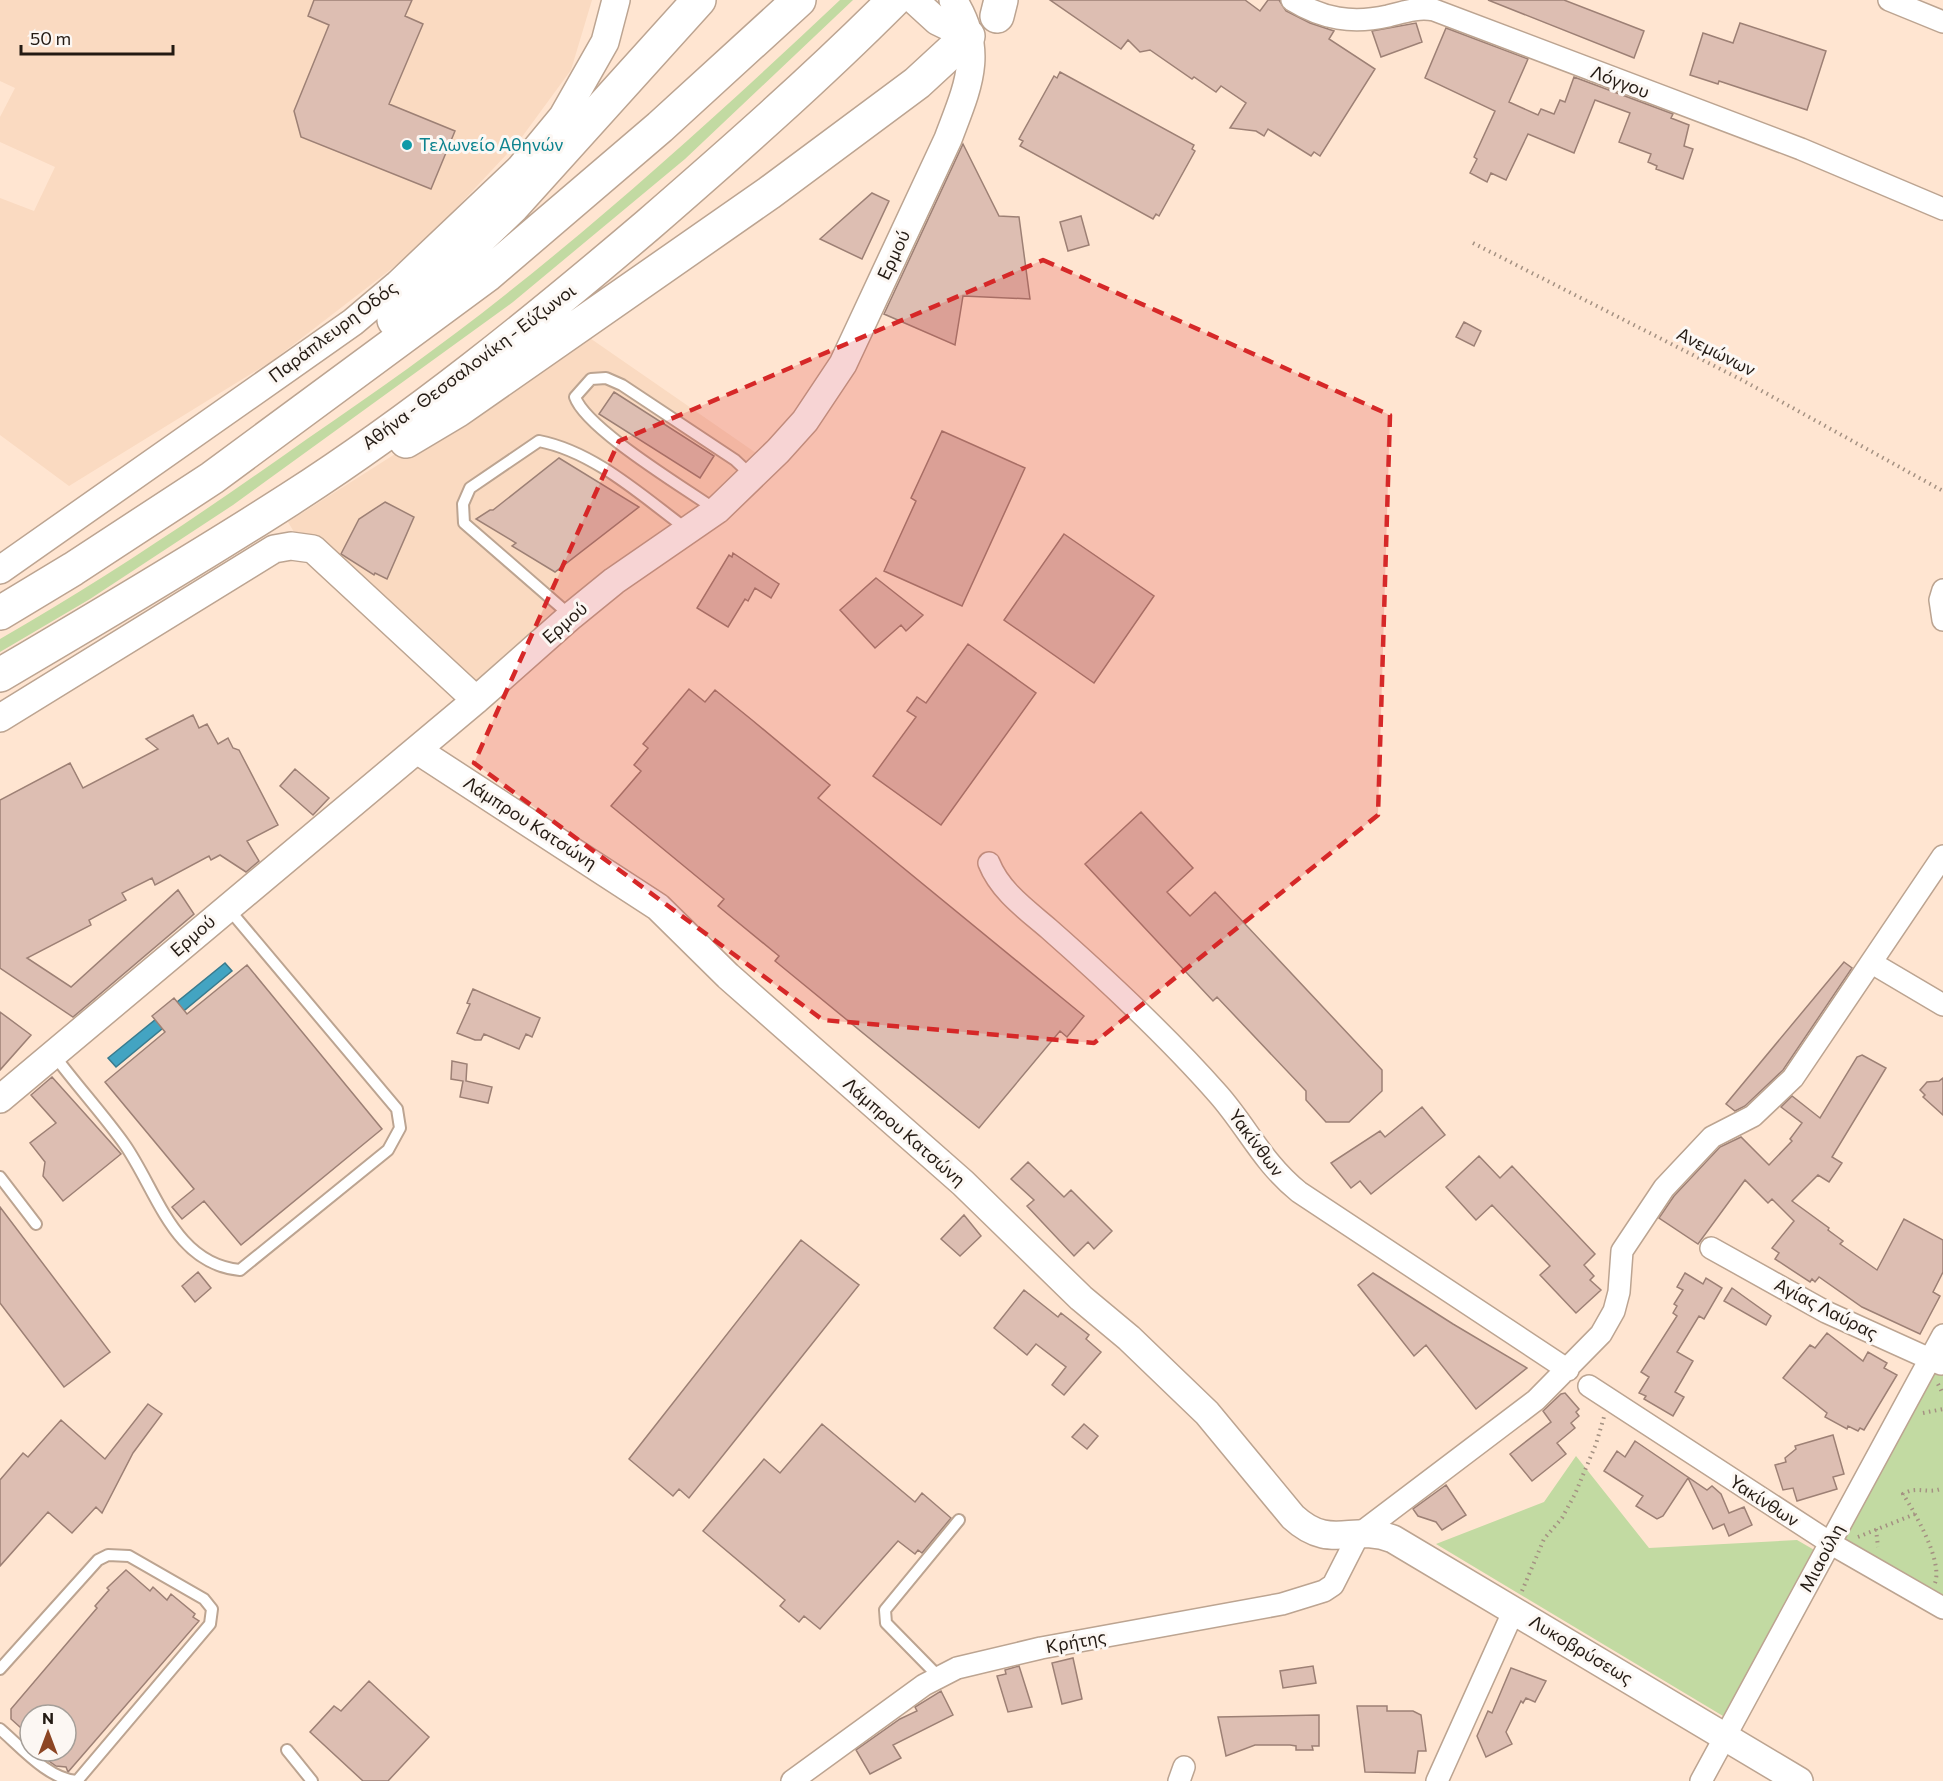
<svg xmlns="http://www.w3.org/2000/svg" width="1943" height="1781" font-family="Commissioner,sans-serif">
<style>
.built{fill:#fadac1}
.green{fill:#c2daa2}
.water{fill:#43a4c2;stroke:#397b8e;stroke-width:1.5}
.building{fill:#ddbeb2;stroke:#9d8075;stroke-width:1.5}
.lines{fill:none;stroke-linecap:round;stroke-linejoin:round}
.service-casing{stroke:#bca491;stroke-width:14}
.minor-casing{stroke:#bca491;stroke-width:24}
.tertiary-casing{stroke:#bca491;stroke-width:30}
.motorway-casing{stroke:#bca491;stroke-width:36}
.path{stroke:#a49182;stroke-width:4;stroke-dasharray:1.5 4.5;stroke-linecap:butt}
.service{stroke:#fff;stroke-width:10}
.minor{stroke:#fff;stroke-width:21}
.tertiary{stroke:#fff;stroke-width:27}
.motorway{stroke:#fff;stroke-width:33}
.marked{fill:#d62828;fill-opacity:0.2;stroke:#d62828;stroke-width:4.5;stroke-dasharray:12 8;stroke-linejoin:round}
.culture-dot{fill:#0f9aa8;stroke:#fcf7f3;stroke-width:2}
.labels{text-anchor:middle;stroke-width:6;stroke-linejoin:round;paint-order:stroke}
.street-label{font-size:18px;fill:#231a13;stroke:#fcf7f3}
.culture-label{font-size:18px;fill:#0d838f;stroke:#fcf7f3;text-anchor:start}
</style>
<rect width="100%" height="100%" fill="#ffe5d1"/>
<!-- built -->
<path class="built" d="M 0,0 L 592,0 L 571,70 L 519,141 L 421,246 L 272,361 L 69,486 L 0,435 L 0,198 L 34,211 L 55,167 L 0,142 L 0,117 L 15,88 L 0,81 Z
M 584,334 L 759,455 L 698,513 L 605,571 L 544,619 L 479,686 L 314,537 L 294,532 L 288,522 Z"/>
<!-- green -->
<path class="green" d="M 840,0 L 853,0 L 685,159 L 513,302 L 233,505 L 90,599 L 0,652 L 0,639 C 106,578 207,510 307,439 C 374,393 441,346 505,295 C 621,203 732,102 840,0 Z
M 1932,1368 L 1943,1373 L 1943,1599 L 1839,1539 Z
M 1576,1456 L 1649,1548 L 1797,1540 L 1816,1551 L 1723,1716 L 1436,1544 L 1544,1502 Z"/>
<!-- water -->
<path class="water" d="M 225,963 L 232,971 L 116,1067 L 108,1058 Z"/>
<!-- building -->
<path class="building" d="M 314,0 L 412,0 L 405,16 L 423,24 L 389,104 L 455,131 L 431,189 L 301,137 L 294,111 L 329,25 L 308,16 Z
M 1050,0 L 1245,0 L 1260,11 L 1268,0 L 1279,0 L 1286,11 L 1310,23 L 1334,31 L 1329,39 L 1375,69 L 1320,156 L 1314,152 L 1311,156 L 1268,129 L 1264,136 L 1256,131 L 1230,128 L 1246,103 L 1221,86 L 1216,92 L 1194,77 L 1192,79 L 1150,50 L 1140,52 L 1128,40 L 1121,49 Z
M 1488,0 L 1564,0 L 1644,31 L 1634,58 Z
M 1416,23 L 1422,42 L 1381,57 L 1372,31 Z
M 1740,23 L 1826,51 L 1807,110 L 1719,81 L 1718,84 L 1690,75 L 1703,33 L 1733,43 Z
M 1446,28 L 1528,59 L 1509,102 L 1538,115 L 1541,109 L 1554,114 L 1560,100 L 1565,102 L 1574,77 L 1673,114 L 1671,118 L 1689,125 L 1684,146 L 1693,149 L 1683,179 L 1656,169 L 1657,166 L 1648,162 L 1651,154 L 1619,142 L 1630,113 L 1595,100 L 1574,153 L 1528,134 L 1506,180 L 1491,173 L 1487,182 L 1470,173 L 1477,159 L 1474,157 L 1495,111 L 1425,78 Z
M 1060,72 L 1194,145 L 1192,149 L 1195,151 L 1159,216 L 1156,214 L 1153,219 L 1020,146 L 1023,141 L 1019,139 L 1054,76 L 1057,78 Z
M 963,144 L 999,216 L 1019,217 L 1030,299 L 963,296 L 955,345 L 884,314 Z
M 872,193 L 889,201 L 862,259 L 820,239 Z
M 1081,216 L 1089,245 L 1068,251 L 1060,222 Z
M 1464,322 L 1481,331 L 1474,346 L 1456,337 Z
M 614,392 L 714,456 L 700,478 L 599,414 Z
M 942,431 L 1025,468 L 962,606 L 884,571 L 916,501 L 911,498 Z
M 559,458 L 639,507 L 555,572 L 512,546 L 516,543 L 476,519 L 490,510 L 493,510 Z
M 385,502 L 414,517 L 387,579 L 375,573 L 374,575 L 341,554 L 359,519 Z
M 1064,534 L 1154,596 L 1094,683 L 1004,620 Z
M 733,553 L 779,584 L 771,598 L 755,588 L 748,601 L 745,599 L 728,627 L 697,608 L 729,555 L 732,557 Z
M 876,578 L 923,615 L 906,631 L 901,625 L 875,648 L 840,610 Z
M 968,644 L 1036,693 L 941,825 L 873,776 L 916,717 L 907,711 L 917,697 L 926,703 Z
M 689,689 L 705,702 L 715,690 L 752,720 L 830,785 L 818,798 L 1084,1016 L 1067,1037 L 1060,1031 L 979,1128 L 775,961 L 779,956 L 718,906 L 724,899 L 611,806 L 641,771 L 634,765 L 648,748 L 643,744 Z
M 193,715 L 199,728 L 207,724 L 218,744 L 228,738 L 233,748 L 239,750 L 278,825 L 247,841 L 259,861 L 246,872 L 220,855 L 211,860 L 209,856 L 155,885 L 152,878 L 122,893 L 126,900 L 89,920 L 91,925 L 27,958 L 71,987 L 178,890 L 194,914 L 73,1017 L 0,968 L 0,800 L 70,763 L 83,788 L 158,749 L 146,739 Z
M 295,769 L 329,798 L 313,815 L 280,786 Z
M 1141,812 L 1193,868 L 1167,892 L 1190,916 L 1215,892 L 1382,1070 L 1382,1091 L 1349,1122 L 1326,1122 L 1306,1100 L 1306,1091 L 1217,997 L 1213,1001 L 1085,864 Z
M 1844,962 L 1852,968 L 1783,1070 L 1745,1106 L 1735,1111 L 1726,1104 Z
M 247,965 L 382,1129 L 241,1245 L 204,1201 L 182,1219 L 172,1207 L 194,1189 L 105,1082 L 165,1032 L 152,1016 L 174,998 L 187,1014 Z
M 473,989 L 540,1018 L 532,1037 L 526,1034 L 519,1049 L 484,1034 L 481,1040 L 475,1040 L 457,1033 L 470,1004 L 467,1003 Z
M 0,1012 L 31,1035 L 0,1070 Z
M 1862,1055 L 1886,1068 L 1832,1157 L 1842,1163 L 1829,1182 L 1818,1175 L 1792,1201 L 1829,1228 L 1828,1230 L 1843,1241 L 1840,1244 L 1877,1270 L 1904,1219 L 1943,1240 L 1943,1272 L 1933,1292 L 1940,1296 L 1920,1334 L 1862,1307 L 1819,1277 L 1815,1282 L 1812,1279 L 1810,1282 L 1775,1259 L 1779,1253 L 1772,1248 L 1794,1221 L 1772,1199 L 1768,1203 L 1745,1180 L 1698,1244 L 1659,1218 L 1674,1196 L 1720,1147 L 1741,1137 L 1769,1165 L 1792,1141 L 1790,1139 L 1802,1123 L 1781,1107 L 1792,1096 L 1820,1118 L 1857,1057 Z
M 452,1061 L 467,1064 L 466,1081 L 492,1087 L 488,1103 L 460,1097 L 463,1081 L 451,1079 Z
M 52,1077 L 121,1154 L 63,1201 L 43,1176 L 45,1162 L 30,1143 L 56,1123 L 31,1095 Z
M 1943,1078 L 1943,1115 L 1923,1097 L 1925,1095 L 1920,1090 L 1927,1082 L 1939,1081 Z
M 1422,1107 L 1445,1135 L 1371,1194 L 1360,1181 L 1351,1188 L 1331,1163 L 1380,1131 L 1385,1137 Z
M 1479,1156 L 1500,1178 L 1512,1166 L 1595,1254 L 1584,1265 L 1594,1276 L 1590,1280 L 1601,1290 L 1576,1313 L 1540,1275 L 1550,1266 L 1492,1205 L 1476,1220 L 1446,1187 Z
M 1028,1162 L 1064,1197 L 1071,1190 L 1112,1231 L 1094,1249 L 1088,1242 L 1074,1256 L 1027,1206 L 1034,1200 L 1011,1179 Z
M 0,1207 L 110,1352 L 64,1387 L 0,1303 Z
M 964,1215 L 981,1236 L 960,1256 L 941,1239 Z
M 801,1240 L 859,1285 L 689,1498 L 679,1489 L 673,1496 L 629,1459 Z
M 198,1272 L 211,1288 L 195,1302 L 182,1286 Z
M 1373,1273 L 1453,1324 L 1527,1368 L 1476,1409 L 1426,1345 L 1414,1356 L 1358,1285 Z
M 1685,1273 L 1703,1284 L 1706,1278 L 1722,1288 L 1704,1319 L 1699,1316 L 1677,1352 L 1693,1361 L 1675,1392 L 1684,1397 L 1673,1416 L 1644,1399 L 1646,1396 L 1639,1393 L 1649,1377 L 1641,1372 L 1677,1316 L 1673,1313 L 1677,1306 L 1674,1304 L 1683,1290 L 1677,1287 Z
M 1732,1288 L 1771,1316 L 1766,1325 L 1724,1301 Z
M 1024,1290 L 1058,1317 L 1061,1313 L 1089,1335 L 1086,1339 L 1101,1352 L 1064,1395 L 1052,1385 L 1066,1367 L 1036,1344 L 1027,1355 L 994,1328 Z
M 1827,1333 L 1863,1361 L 1868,1352 L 1887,1363 L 1884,1368 L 1897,1375 L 1864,1430 L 1860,1428 L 1858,1431 L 1848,1426 L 1847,1429 L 1825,1417 L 1827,1413 L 1783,1378 L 1810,1345 L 1815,1348 Z
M 1565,1393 L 1579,1409 L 1576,1412 L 1579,1416 L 1571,1423 L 1575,1428 L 1557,1443 L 1566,1454 L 1532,1481 L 1510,1454 L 1551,1422 L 1543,1411 L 1561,1394 Z
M 148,1404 L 162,1414 L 133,1453 L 102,1513 L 96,1507 L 72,1533 L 48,1512 L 0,1566 L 0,1480 L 23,1453 L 28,1457 L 61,1420 L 105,1459 Z
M 822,1424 L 915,1502 L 922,1493 L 951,1518 L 922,1553 L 918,1550 L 915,1554 L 898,1541 L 820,1629 L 804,1616 L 799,1622 L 780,1606 L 785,1600 L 703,1531 L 764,1459 L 780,1473 Z
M 1084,1424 L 1098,1436 L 1087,1449 L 1072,1437 Z
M 1833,1435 L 1844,1474 L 1833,1477 L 1837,1489 L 1797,1501 L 1793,1488 L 1783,1490 L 1775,1465 L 1786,1462 L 1785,1458 L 1796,1449 L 1795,1446 Z
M 1635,1441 L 1707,1490 L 1712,1486 L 1721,1494 L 1729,1513 L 1744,1507 L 1752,1525 L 1729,1536 L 1724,1524 L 1713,1529 L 1688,1478 L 1663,1516 L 1657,1519 L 1636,1506 L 1643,1496 L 1604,1471 L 1617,1451 L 1625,1457 Z
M 1446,1485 L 1466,1515 L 1442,1530 L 1436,1522 L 1418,1516 L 1413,1509 Z
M 126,1570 L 150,1591 L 153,1587 L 167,1600 L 171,1594 L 195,1614 L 193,1617 L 199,1621 L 68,1772 L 66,1767 L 56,1766 L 35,1751 L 66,1751 L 66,1715 L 30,1715 L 30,1736 L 11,1719 L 11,1709 L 97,1608 L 95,1606 L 109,1590 L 107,1588 Z
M 1073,1658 L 1082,1699 L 1062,1704 L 1052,1663 Z
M 1019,1666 L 1032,1707 L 1008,1712 L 997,1676 L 1006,1674 L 1005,1670 Z
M 1313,1666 L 1316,1683 L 1283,1688 L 1280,1671 Z
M 1511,1668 L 1546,1681 L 1535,1702 L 1526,1698 L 1523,1703 L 1521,1701 L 1506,1732 L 1512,1744 L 1486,1757 L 1477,1736 L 1488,1711 L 1492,1713 Z
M 369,1681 L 429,1737 L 388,1781 L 363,1781 L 310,1732 L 334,1706 L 341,1711 Z
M 941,1691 L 953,1715 L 893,1745 L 901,1758 L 870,1774 L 856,1750 L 900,1719 L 917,1711 L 915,1707 Z
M 1357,1706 L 1387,1706 L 1387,1711 L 1413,1711 L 1421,1715 L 1426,1751 L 1418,1751 L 1415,1773 L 1365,1772 Z
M 1319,1715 L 1319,1746 L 1312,1746 L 1313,1750 L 1296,1750 L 1296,1746 L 1290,1745 L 1255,1745 L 1226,1756 L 1218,1717 Z"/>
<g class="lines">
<defs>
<path id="service" d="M 716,510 C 685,488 586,429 575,397 L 591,379 L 606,378 L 622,385 L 735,460 L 752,476
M 571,616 L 464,523 L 463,504 L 470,488 L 539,441 C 595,452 643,497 688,530
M 54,1055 C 77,1086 103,1114 125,1145 C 157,1191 174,1264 240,1270 L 388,1150 L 400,1128 L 397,1109 L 227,907
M 0,1177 L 36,1224
M 0,1669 L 98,1560 L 108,1555 L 129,1556 L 204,1599 L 212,1609 L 210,1624 L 77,1781 C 48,1779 21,1747 0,1729
M 938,1676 L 886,1623 L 885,1610 L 959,1520
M 287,1750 L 312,1781"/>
<path id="minor" d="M 1292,0 C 1323,19 1352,24 1388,16 C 1404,12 1418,7 1434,10 L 1801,149 L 1943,209
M 1889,0 L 1943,22
M 1943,590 L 1940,600 L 1943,620
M 989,863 C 1000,891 1027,910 1049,929 C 1108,981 1166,1035 1218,1094 C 1248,1128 1262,1162 1299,1192 L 1568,1370
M 1872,963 L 1943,1005
M 1711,1248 L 1826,1312 L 1941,1364
M 1589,1386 L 1835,1546 L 1943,1608
M 792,1781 L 924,1685 L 957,1668 L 1041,1648 L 1282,1604 L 1324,1591 L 1333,1585 L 1359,1534 L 1536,1400 L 1601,1334 L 1614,1311 L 1619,1292 L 1622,1251 L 1664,1188 L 1712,1137 L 1753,1116 L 1793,1078 L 1943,856
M 1179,1781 L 1184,1767
M 1437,1781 L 1514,1610
M 1701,1781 L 1943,1335"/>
<path id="tertiary" d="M 914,0 L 937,21 L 968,36
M 0,570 L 292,365 L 353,322 L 398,284 L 520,168 L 563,116 L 605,42 L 616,0
M 0,718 L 274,549 L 291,546 L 313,549 L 476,700
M 417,750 L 658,907 L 728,976 L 963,1183 L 1081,1298 L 1129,1338 L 1207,1413 L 1293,1517 C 1331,1552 1352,1523 1393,1539 L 1799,1781
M 0,1099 L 476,700 L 571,616 L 614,581 L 717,510 L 778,451 L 805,421 L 843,364 L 948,139 C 967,88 986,52 953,0"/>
<path id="motorway" d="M 997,16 L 1001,0
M 394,320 L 513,206 L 699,0
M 406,441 L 458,410 L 769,193 L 917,83 L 968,36
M 0,613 L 73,569 L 212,478 L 487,275 L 660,127 L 799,0
M 0,675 C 97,618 195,560 290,499 C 416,418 534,322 648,225 C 732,152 815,79 894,0"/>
</defs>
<!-- service casing -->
<use href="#service" class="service-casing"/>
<!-- minor casing -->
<use href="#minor" class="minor-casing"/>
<!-- tertiary casing -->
<use href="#tertiary" class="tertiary-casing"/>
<!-- motorway casing -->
<use href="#motorway" class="motorway-casing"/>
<!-- path -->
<path class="path" d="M 1473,243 L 1742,380 L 1943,491
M 1938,1384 L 1943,1394
M 1923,1413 L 1943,1409
M 1876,1529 L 1878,1547
M 1858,1537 L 1915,1514
M 1935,1583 C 1943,1561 1915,1513 1903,1494 C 1918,1485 1927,1495 1943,1488
M 1522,1591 L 1544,1539 L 1562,1518 L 1575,1494 L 1596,1444 L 1604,1417"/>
<!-- service -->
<use href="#service" class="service"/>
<!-- minor -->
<use href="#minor" class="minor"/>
<!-- tertiary -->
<use href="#tertiary" class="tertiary"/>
<!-- motorway -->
<use href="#motorway" class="motorway"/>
</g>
<!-- marked area -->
<path class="marked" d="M 1043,260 L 1390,415 L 1378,815 L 1094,1043 L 823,1020 L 474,763 L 619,441 Z"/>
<!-- markers -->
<circle class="culture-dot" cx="407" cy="145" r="6"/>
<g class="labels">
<!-- street labels -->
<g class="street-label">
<text transform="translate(1620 82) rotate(21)" y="6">Λόγγου</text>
<text transform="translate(894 255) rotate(-65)" y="6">Ερμού</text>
<text transform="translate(333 332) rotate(-37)" y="6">Παράπλευρη Οδός</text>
<text transform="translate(1716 352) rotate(27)" y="6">Ανεμώνων</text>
<text transform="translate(469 367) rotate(-37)" y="6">Αθήνα - Θεσσαλονίκη - Εύζωνοι</text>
<text transform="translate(565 623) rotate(-41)" y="6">Ερμού</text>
<text transform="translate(530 823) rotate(33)" y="6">Λάμπρου Κατσώνη</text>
<text transform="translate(193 936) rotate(-41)" y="6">Ερμού</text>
<text transform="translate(904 1132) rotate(41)" y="6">Λάμπρου Κατσώνη</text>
<text transform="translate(1256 1143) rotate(53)" y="6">Υακίνθων</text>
<text transform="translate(1826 1309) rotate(27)" y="6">Αγίας Λαύρας</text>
<text transform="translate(1764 1501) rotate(33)" y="6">Υακίνθων</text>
<text transform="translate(1822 1558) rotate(-62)" y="6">Μιαούλη</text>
<text transform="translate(1076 1642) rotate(-10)" y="6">Κρήτης</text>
<text transform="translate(1581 1650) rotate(31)" y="6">Λυκοβρύσεως</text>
</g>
<!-- culture labels -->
<g class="culture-label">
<text x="419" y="151">Τελωνείο Αθηνών</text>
</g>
</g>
<!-- north arrow -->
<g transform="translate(48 1733)"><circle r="28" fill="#fcf7f3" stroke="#a59f99" stroke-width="1.5"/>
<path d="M0-4.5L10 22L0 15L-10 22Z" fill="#8c4523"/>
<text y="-9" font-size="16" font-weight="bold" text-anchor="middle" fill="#231a13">N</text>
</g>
<!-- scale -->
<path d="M21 45v9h152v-9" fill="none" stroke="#231a13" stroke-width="3"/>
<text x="30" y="45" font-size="18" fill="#231a13" stroke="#fcf7f3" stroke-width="4.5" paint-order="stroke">50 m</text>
</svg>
